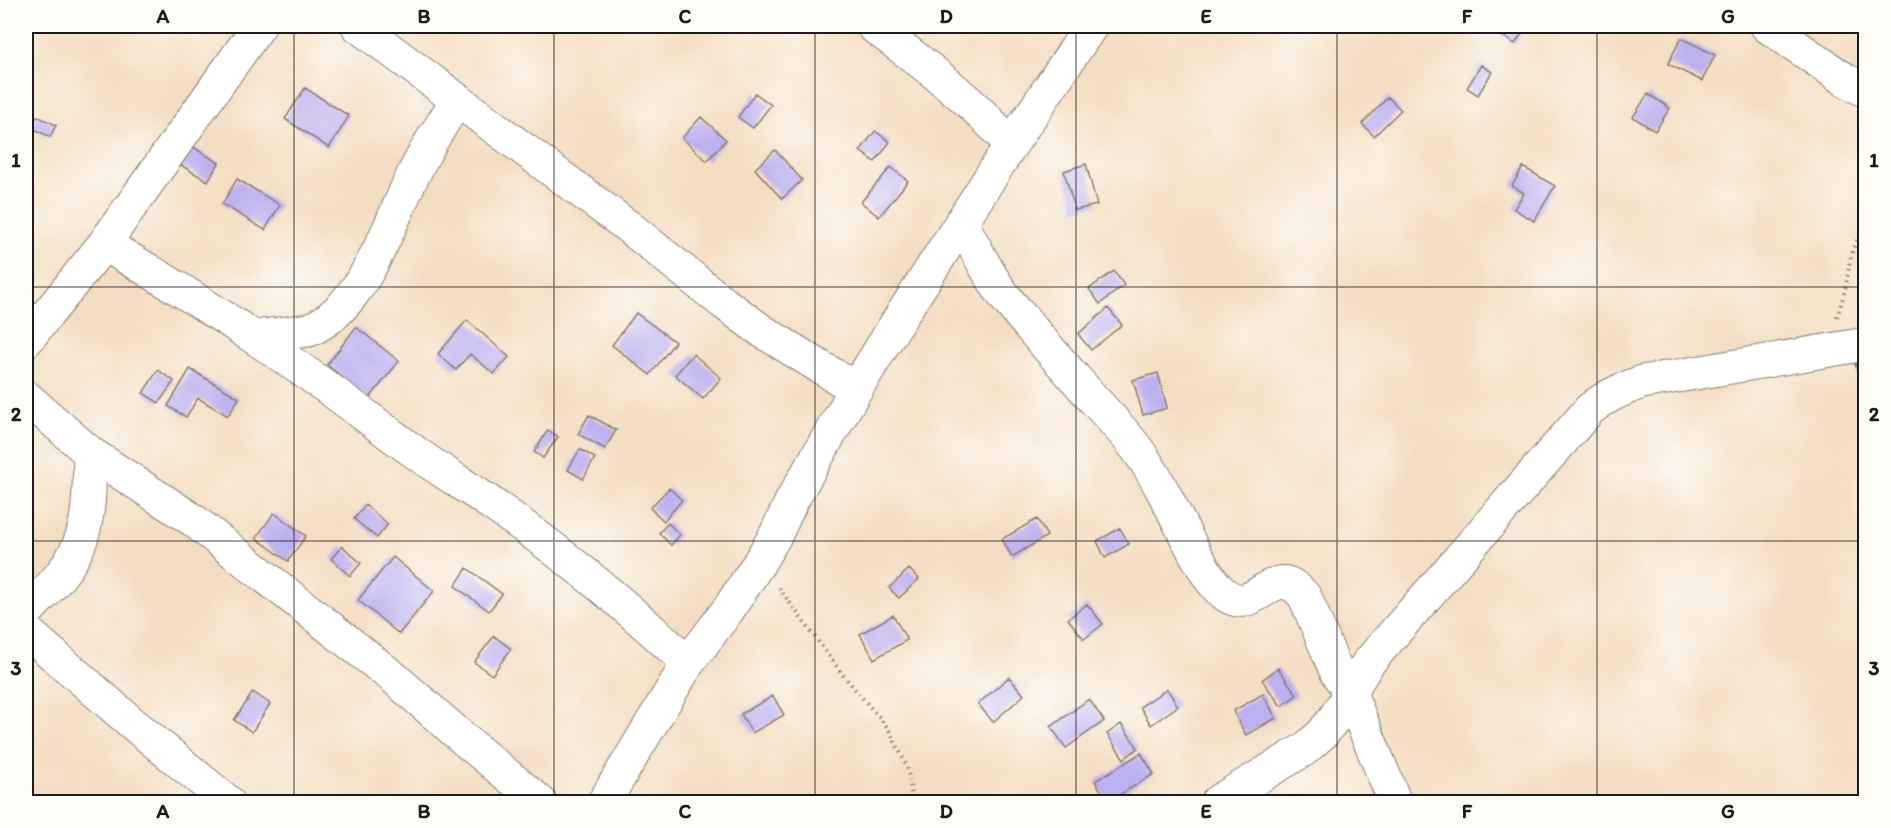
<svg xmlns="http://www.w3.org/2000/svg" width="1891" height="828" font-family="Itim,sans-serif">
<style>
.building{fill:#bdb0f0}
.lines{fill:none;stroke-linecap:round;stroke-linejoin:round}
.minor-casing{stroke:#887d70;stroke-width:35}
.path{stroke:#887d70;stroke-width:4;stroke-dasharray:1.5 4.5;stroke-linecap:butt}
.minor{stroke:#fff;stroke-width:33}
.grid{fill:none;stroke:#1c1c1c;stroke-width:1.5;stroke-opacity:0.55}
.neatline{fill:none;stroke:#1c1c1c;stroke-width:2}
.grid-label{font-size:20px;text-anchor:middle;font-weight:bold;fill:#1c1c1c}
</style>
<rect width="100%" height="100%" fill="#fdfcf7"/>
<filter id="ink" filterUnits="userSpaceOnUse"><feTurbulence type="fractalNoise" baseFrequency=".0167" numOctaves="2"/><feDisplacementMap in="SourceGraphic" scale="12" xChannelSelector="R" yChannelSelector="G"/><feConvolveMatrix kernelMatrix="1 2 1 2 8 2 1 2 1" color-interpolation-filters="sRGB"/></filter>
<filter id="wash" filterUnits="userSpaceOnUse"><feTurbulence type="fractalNoise" baseFrequency=".008" numOctaves="4" result="noise"/><feDisplacementMap in="SourceGraphic" scale="24" xChannelSelector="R" yChannelSelector="G"/><feGaussianBlur stdDeviation="1.35" result="paint"/><feColorMatrix in="noise" values="0 0 0 0 0 0 0 0 0 0 0 0 0 0 0 0 0 1.4 0 .05"/><feComposite in="paint" operator="in"/></filter>
<g filter="url(#wash)">
<rect width="100%" height="100%" fill="#f4dec3"/>
<g id="blocks">
<!-- building -->
<path class="building" d="M 1488,26 L 1527,26 L 1515,44 Z
M 1681,38 L 1715,55 L 1702,81 L 1668,64 Z
M 1481,65 L 1492,72 L 1478,95 L 1467,88 Z
M 305,88 L 349,116 L 329,148 L 285,119 Z
M 755,93 L 771,105 L 753,128 L 738,117 Z
M 1648,94 L 1670,108 L 1655,131 L 1633,117 Z
M 1388,97 L 1401,110 L 1374,136 L 1362,124 Z
M 37,116 L 56,125 L 50,137 L 30,127 Z
M 701,117 L 726,140 L 707,161 L 682,138 Z
M 875,131 L 890,142 L 875,162 L 860,151 Z
M 188,144 L 219,163 L 208,181 L 177,163 Z
M 775,150 L 802,180 L 782,199 L 755,169 Z
M 1086,164 L 1097,205 L 1075,210 L 1064,171 Z
M 891,167 L 908,181 L 879,217 L 861,202 Z
M 1523,167 L 1555,186 L 1534,221 L 1514,209 L 1524,193 L 1512,186 Z
M 237,179 L 280,205 L 265,230 L 222,204 Z
M 1114,271 L 1124,285 L 1100,304 L 1089,289 Z
M 1108,308 L 1122,325 L 1091,350 L 1078,334 Z
M 636,313 L 675,342 L 650,375 L 612,345 Z
M 467,320 L 509,357 L 494,374 L 470,354 L 456,370 L 438,354 Z
M 356,327 L 399,361 L 369,399 L 327,365 Z
M 693,354 L 721,378 L 703,399 L 675,375 Z
M 1866,360 L 1866,391 L 1865,391 L 1855,364 Z
M 190,369 L 239,398 L 228,416 L 198,398 L 186,417 L 168,406 Z
M 158,370 L 174,381 L 159,403 L 143,393 Z
M 1158,373 L 1167,408 L 1143,415 L 1133,380 Z
M 589,415 L 616,430 L 605,449 L 578,434 Z
M 548,430 L 558,437 L 543,458 L 534,452 Z
M 580,449 L 595,458 L 583,479 L 568,470 Z
M 669,488 L 682,500 L 664,521 L 650,508 Z
M 365,505 L 388,524 L 377,538 L 354,519 Z
M 274,513 L 306,536 L 288,561 L 256,538 Z
M 1037,519 L 1047,536 L 1012,557 L 1002,539 Z
M 668,523 L 680,535 L 671,545 L 659,533 Z
M 1120,528 L 1129,544 L 1105,558 L 1097,541 Z
M 342,546 L 361,563 L 350,576 L 331,559 Z
M 393,557 L 434,591 L 399,634 L 358,600 Z
M 467,568 L 502,594 L 489,611 L 455,586 Z
M 909,569 L 919,579 L 899,598 L 889,588 Z
M 1087,604 L 1103,624 L 1084,639 L 1068,619 Z
M 893,615 L 907,640 L 874,659 L 860,634 Z
M 494,636 L 511,649 L 492,675 L 474,662 Z
M 1278,668 L 1297,695 L 1281,706 L 1262,680 Z
M 1009,677 L 1024,695 L 993,722 L 978,704 Z
M 1167,689 L 1178,706 L 1151,725 L 1140,707 Z
M 253,692 L 270,704 L 252,732 L 234,720 Z
M 1263,694 L 1276,718 L 1246,735 L 1233,711 Z
M 773,696 L 784,715 L 752,733 L 741,714 Z
M 1089,699 L 1104,721 L 1066,748 L 1051,727 Z
M 1121,724 L 1138,748 L 1124,759 L 1107,734 Z
M 1141,753 L 1154,774 L 1108,802 L 1095,781 Z"/>
</g>
</g>
<g filter="url(#ink)">
<use href="#blocks" fill-opacity="0" stroke="#887d70" stroke-width="1.5"/>
<g class="lines">
<defs>
<path id="minor" d="M 358,26 L 630,228 L 725,304 L 762,331 L 856,389
M 873,26 C 921,62 972,99 1011,145
M 1767,26 L 1844,79 L 1866,91
M 961,222 C 975,247 988,275 1005,297 C 1034,333 1066,368 1097,403 C 1113,421 1131,439 1144,459 C 1164,489 1179,524 1196,555 C 1204,568 1211,583 1222,592 C 1257,623 1271,554 1305,597 L 1337,673 L 1349,691 L 1395,802
M 104,244 C 180,288 253,335 325,386 C 356,408 385,431 416,453 C 444,473 474,491 502,511 C 568,557 630,609 688,663
M 254,337 L 309,330 C 363,308 389,225 413,175 C 426,149 441,124 458,100
M 26,341 L 104,244 L 259,26
M 26,397 L 90,453 L 193,520 L 393,677 L 466,741 L 540,802
M 26,613 C 42,595 62,577 74,555 C 91,525 89,487 90,453
M 26,631 L 132,723 L 228,802
M 604,802 L 688,663 L 728,610 L 759,563 L 776,534 L 792,500 L 856,389 L 896,324 L 1011,145 L 1091,26
M 1217,802 L 1305,749 L 1322,734 L 1334,719 L 1368,663 L 1590,409 C 1606,396 1623,389 1642,382 L 1866,344"/>
</defs>
<!-- minor casing -->
<use href="#minor" class="minor-casing"/>
<!-- path -->
<path class="path" d="M 1837,317 C 1840,307 1844,296 1846,285 C 1851,260 1848,250 1866,228
M 779,588 L 843,675 L 888,728 L 907,766 L 913,802"/>
<!-- minor -->
<use href="#minor" class="minor"/>
</g>
</g>
<!-- grid -->
<path class="grid" d="M 294,26 L 294,802M 554,26 L 554,802M 815,26 L 815,802M 1076,26 L 1076,802M 1337,26 L 1337,802M 1597,26 L 1597,802M 26,287 L 1866,287M 26,541 L 1866,541"/>
<!-- margin -->
<rect width="1891" height="828" fill="none" stroke="#fdfcf7" stroke-width="66"/>
<rect x="33" y="33" width="1825" height="762" class="neatline"/>
<g class="grid-label">
<text x="163" y="23">A</text>
<text x="424" y="23">B</text>
<text x="685" y="23">C</text>
<text x="946" y="23">D</text>
<text x="1206" y="23">E</text>
<text x="1467" y="23">F</text>
<text x="1728" y="23">G</text>
<text x="16" y="167">1</text>
<text x="1874" y="167">1</text>
<text x="16" y="421">2</text>
<text x="1874" y="421">2</text>
<text x="16" y="675">3</text>
<text x="1874" y="675">3</text>
<text x="163" y="818">A</text>
<text x="424" y="818">B</text>
<text x="685" y="818">C</text>
<text x="946" y="818">D</text>
<text x="1206" y="818">E</text>
<text x="1467" y="818">F</text>
<text x="1728" y="818">G</text>
</g>
</svg>
